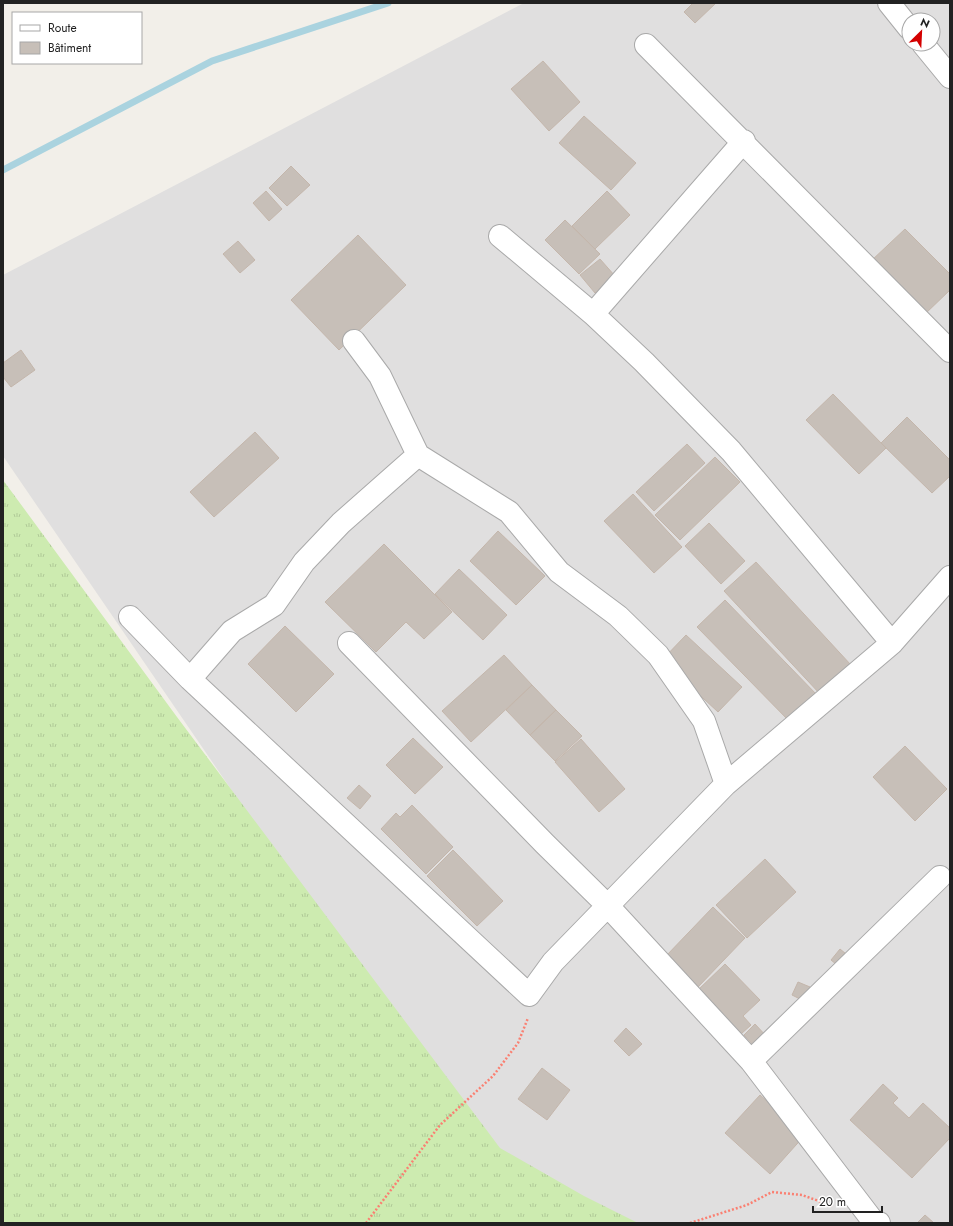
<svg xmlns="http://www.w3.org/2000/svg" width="953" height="1226" font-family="Jost,sans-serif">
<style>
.residential{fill:#e0dfdf;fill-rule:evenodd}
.grass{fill:url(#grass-tufts)}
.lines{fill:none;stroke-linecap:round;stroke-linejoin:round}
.stream{stroke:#aad3df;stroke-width:7}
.building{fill:#c7bfb8;stroke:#c4b6ab}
.minor-casing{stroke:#a9a9a9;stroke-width:24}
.path{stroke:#fa8072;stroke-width:2.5;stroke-dasharray:2 2;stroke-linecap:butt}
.minor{stroke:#fff;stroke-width:22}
</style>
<defs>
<pattern id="grass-tufts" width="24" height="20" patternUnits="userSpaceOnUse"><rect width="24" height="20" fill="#cdebb0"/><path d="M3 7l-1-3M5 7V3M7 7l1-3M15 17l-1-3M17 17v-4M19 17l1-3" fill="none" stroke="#b0c997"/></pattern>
</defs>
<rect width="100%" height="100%" fill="#f2efe9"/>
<!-- residential -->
<path class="residential" d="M 524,3 L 950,3 L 950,1223 L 565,1223 L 503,1187 L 3,456 L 3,275 ZM 909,20 L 933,20 L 933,44 L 909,44 Z"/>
<!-- grass -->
<path class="grass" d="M 3,480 L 177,717 L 500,1148 L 584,1196 L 638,1223 L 3,1223 Z"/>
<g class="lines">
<!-- stream -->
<path class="stream" d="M 3,170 L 212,61 L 388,3"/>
</g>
<!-- building -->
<path class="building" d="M 693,3 L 716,3 L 695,23 L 684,12 Z
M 543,61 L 580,102 L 549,131 L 511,89 Z
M 584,116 L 636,163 L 611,190 L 559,143 Z
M 291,166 L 310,185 L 287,206 L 269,188 Z
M 266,191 L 282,209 L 269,221 L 253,203 Z
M 607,191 L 630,215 L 595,249 L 572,226 Z
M 565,220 L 600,254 L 579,274 L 545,240 Z
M 905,229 L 950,274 L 950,290 L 924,315 L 871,261 Z
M 358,235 L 406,285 L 339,350 L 291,300 Z
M 238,241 L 255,260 L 240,273 L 223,254 Z
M 600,259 L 615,276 L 595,293 L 580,275 Z
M 21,350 L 35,370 L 11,387 L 3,377 L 3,363 Z
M 833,394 L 886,448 L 859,474 L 806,420 Z
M 907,417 L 950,460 L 950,476 L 932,493 L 881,443 Z
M 255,432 L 279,458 L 214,517 L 190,492 Z
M 687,444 L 705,463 L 654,511 L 636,492 Z
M 715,457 L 740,482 L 680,540 L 655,515 Z
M 633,494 L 682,547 L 654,573 L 604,521 Z
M 709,523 L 745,561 L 721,584 L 685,546 Z
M 498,531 L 545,576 L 516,605 L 470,561 Z
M 384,544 L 452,612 L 424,639 L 406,622 L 376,652 L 325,602 Z
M 756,562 L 851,665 L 820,694 L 724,591 Z
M 459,569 L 507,615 L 483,640 L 435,594 Z
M 725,600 L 818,696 L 791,723 L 697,627 Z
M 285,626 L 334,674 L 296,712 L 248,664 Z
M 686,635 L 742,687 L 718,712 L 662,660 Z
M 504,655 L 532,685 L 471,742 L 442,711 Z
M 532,685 L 556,710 L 530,735 L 506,710 Z
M 556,710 L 582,736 L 555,761 L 530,735 Z
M 413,738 L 443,767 L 415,794 L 386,765 Z
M 581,739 L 625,789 L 599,812 L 555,762 Z
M 905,746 L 947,789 L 915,821 L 873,777 Z
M 359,785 L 371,796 L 360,809 L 347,798 Z
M 412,805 L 453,847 L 426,874 L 381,829 L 396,813 L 400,817 Z
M 453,850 L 503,901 L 477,926 L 427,876 Z
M 765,859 L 796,892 L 747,938 L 716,905 Z
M 713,907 L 745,938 L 698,987 L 666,956 Z
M 840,949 L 851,958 L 842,969 L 831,960 Z
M 725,964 L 760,1000 L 743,1016 L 751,1025 L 741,1034 L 698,990 Z
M 798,982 L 810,987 L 804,1001 L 792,995 Z
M 755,1024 L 768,1038 L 757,1049 L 744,1035 Z
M 626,1028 L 642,1044 L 629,1056 L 614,1041 Z
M 542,1068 L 570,1090 L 547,1120 L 518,1099 Z
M 883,1084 L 898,1098 L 893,1103 L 909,1118 L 923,1103 L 950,1128 L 950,1138 L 912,1178 L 850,1120 Z
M 760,1095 L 805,1135 L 770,1174 L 725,1133 Z
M 925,1215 L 934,1223 L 917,1223 Z"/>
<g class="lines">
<defs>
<path id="minor" d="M 889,3 L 909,28
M 923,44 L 950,77
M 646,45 L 950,351
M 500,236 L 593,314 L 644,362 L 731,451 L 892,643
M 593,314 L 744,141
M 354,341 L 380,376 L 418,455 L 509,512 L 559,572 L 618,616 L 658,655 L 704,721 L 726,784
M 130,617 L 190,679 L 529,995 L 553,962 L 726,784 L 892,643 L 950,577
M 349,643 L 545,844 L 607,905 L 751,1061 L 873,1221 L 879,1223
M 190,679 L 232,631 L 274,605 L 304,562 L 341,523 L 418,455
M 751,1061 L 940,877"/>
</defs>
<!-- minor casing -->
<use href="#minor" class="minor-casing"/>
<!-- path -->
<path class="path" d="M 366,1223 L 440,1125 L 493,1076 L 518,1043 L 528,1018
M 690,1223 L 747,1205 L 772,1192 L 802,1195 L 833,1206"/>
<!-- minor -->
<use href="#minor" class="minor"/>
</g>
<!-- border -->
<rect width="953" height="1226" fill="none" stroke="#222222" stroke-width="8"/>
<!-- legend -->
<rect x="12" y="12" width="130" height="52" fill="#ffffff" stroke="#a7a7a7"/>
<rect x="20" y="25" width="20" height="6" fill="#ffffff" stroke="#a7a7a7"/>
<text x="48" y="32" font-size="12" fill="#222222">Route</text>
<rect x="20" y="42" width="20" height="12" fill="#c7bfb8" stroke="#a7a7a7"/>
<text x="48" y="52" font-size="12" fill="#222222">Bâtiment</text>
<!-- north arrow -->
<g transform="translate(921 32) rotate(24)"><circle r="19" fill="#ffffff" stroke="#a7a7a7"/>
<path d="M0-3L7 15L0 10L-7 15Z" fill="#d40000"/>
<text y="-6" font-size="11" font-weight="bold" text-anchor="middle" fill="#222222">N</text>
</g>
<!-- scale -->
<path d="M813 1206v6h69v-6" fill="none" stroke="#222222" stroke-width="2"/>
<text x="819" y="1206" font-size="12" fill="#222222" stroke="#ffffff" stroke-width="3" paint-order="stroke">20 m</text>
</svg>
